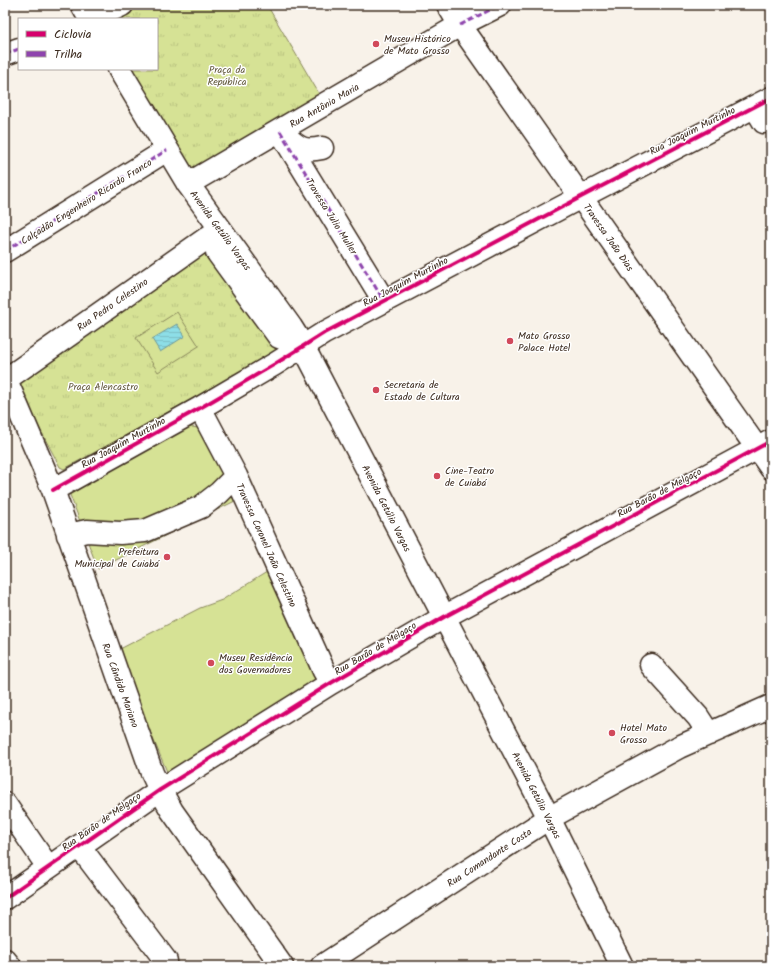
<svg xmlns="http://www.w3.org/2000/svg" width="776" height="971" font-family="Kalam,sans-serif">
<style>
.grass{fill:url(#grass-tufts);stroke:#88865a}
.garden{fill:#d6e295;stroke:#88865a}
.water{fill:url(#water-rules);stroke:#6c9697}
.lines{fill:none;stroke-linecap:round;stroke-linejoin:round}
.minor-casing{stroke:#3b2a1e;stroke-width:25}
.major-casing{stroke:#3b2a1e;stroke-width:25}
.minor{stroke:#fff;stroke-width:22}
.major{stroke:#fff;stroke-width:22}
.quiet{stroke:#8e44ad;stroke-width:3;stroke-dasharray:6 3;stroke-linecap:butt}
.cycleway-casing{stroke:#fff;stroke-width:6}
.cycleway{stroke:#d6006c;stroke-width:4}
.poi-dot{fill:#d1495b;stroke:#fff;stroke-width:1.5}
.labels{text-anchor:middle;stroke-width:3;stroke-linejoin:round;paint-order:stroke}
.poi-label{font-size:10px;fill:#3b2a1e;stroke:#fff;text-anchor:start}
.park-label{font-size:10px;fill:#62583c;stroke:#fff}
.street-label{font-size:10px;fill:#3b2a1e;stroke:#fff}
</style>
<defs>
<pattern id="grass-tufts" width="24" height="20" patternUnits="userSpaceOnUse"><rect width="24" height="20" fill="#d6e295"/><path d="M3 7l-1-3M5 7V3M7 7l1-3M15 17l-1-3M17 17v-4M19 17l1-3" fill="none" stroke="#b9c280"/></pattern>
<pattern id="water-rules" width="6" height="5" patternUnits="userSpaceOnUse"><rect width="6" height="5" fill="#8ddee7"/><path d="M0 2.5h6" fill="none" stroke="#7bbfc6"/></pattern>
</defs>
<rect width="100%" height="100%" fill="#f8f2e9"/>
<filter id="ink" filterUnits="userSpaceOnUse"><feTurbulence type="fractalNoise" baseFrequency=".025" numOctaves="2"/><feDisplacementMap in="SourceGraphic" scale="8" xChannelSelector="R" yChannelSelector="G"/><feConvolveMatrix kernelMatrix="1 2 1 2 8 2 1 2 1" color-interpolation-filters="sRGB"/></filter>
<g filter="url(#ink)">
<!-- grass -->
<path class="grass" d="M 136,5 L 267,5 L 321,97 L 189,178 L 132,69 L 157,69 L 157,19 L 108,19 Z
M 203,252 L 208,254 L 280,351 L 64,469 L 60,467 L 17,386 L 17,378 Z"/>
<!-- garden -->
<path class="garden" d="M 177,312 L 199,346 L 158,372 L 136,338 Z
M 192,427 L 198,428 L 203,434 L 239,499 L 98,569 L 70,495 L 73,487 L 187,428 Z
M 270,570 L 320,684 L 168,774 L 116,651 L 200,608 L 222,600 Z"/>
<!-- water -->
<path class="water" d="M 177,324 L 185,336 L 160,352 L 152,339 Z"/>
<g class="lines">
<defs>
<path id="minor" d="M 448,5 L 460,25 L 771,468
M 92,19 L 122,5
M 5,54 L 19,49
M 755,107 L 764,122
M 280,131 L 384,301
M 285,136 C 299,148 303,152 322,148
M 188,184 L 460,25 L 500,5
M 220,229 L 217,252 L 279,337 L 303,346
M 5,251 L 167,150
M 5,380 L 220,229
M 6,380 L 53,490 L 152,773 L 160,790 L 172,811 L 282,966
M 200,408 L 236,476 L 324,671 L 331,683
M 53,490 L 200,408 L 275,364 L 324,333 L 581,197 L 771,98
M 68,535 L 87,531 L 120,533 L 145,531 L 201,507 L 219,493 L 236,476
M 651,665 L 698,717 L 709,734
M 5,804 L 48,867
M 79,846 L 166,961
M 5,898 L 160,790 L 331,683 L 444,617 L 771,441
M 5,960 L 10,966
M 322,966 L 549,818 L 679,747 L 771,706"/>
<path id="major" d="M 82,5 L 90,19
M 119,69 L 188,184 L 291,327 L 303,346 L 549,818 L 622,966"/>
</defs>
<!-- minor casing -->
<use href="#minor" class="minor-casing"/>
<!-- major casing -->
<use href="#major" class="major-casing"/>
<!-- minor -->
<use href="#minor" class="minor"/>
<!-- major -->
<use href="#major" class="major"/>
<!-- quiet -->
<path class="quiet" d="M 460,25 L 500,5
M 5,54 L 19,49
M 280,131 L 384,301
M 5,251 L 167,150"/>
<defs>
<path id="cycleway" d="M 53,490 L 200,408 L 275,364 L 324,333 L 581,197 L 771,98
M 5,898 L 160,790 L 331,683 L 444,617 L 771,441"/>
</defs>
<!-- cycleway casing -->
<use href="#cycleway" class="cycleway-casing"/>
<!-- cycleway -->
<use href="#cycleway" class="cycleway"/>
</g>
</g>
<!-- markers -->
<g class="poi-dot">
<circle cx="376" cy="44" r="4"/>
<circle cx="510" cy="341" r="4"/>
<circle cx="376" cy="390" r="4"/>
<circle cx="437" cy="476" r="4"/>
<circle cx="167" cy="557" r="4"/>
<circle cx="211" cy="663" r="4"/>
<circle cx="612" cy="733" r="4"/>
</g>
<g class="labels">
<!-- poi labels -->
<g class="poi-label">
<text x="384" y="42">Museu Histórico<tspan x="384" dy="12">de Mato Grosso</tspan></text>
<text x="518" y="339">Mato Grosso<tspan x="518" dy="12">Palace Hotel</tspan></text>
<text x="384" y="388">Secretaria de<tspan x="384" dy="12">Estado de Cultura</tspan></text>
<text x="445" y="474">Cine-Teatro<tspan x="445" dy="12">de Cuiabá</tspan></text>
<text x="159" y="555" text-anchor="end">Prefeitura<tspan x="159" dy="12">Municipal de Cuiabá</tspan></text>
<text x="219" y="661">Museu Residência<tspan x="219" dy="12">dos Governadores</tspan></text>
<text x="620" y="731">Hotel Mato<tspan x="620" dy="12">Grosso</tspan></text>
</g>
<!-- park labels -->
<g class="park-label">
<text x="227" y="73">Praça da<tspan x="227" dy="12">República</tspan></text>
<text x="103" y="390">Praça Alencastro</text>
</g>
<!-- street labels -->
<g class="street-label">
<text transform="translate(324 105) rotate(-30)" y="4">Rua Antônio Maria</text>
<text transform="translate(692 130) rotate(-27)" y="4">Rua Joaquim Murtinho</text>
<text transform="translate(86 201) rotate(-32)" y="4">Calçadão Engenheiro Ricardo Franco</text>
<text transform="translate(332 216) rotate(58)" y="4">Travessa Julio Muller</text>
<text transform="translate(221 230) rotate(54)" y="4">Avenida Getúlio Vargas</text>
<text transform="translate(609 237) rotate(55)" y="4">Travessa João Dias</text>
<text transform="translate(405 281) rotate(-28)" y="4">Rua Joaquim Murtinho</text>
<text transform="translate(112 304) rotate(-35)" y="4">Rua Pedro Celestino</text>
<text transform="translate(123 442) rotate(-29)" y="4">Rua Joaquim Murtinho</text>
<text transform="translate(659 492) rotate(-28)" y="4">Rua Barão de Melgaço</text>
<text transform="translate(387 508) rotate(63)" y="4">Avenida Getúlio Vargas</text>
<text transform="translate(267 545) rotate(66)" y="4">Travessa Coronel João Celestino</text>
<text transform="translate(375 648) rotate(-31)" y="4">Rua Barão de Melgaço</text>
<text transform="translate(121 685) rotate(70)" y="4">Rua Cândido Mariano</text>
<text transform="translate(537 795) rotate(63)" y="4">Avenida Getúlio Vargas</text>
<text transform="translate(101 821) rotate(-35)" y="4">Rua Barão de Melgaço</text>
<text transform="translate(489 857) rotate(-33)" y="4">Rua Comandante Costa</text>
</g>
</g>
<!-- margin -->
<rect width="776" height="971" fill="none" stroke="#fff" stroke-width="20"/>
<rect x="10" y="10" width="756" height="951" fill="none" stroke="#3b2a1e" stroke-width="1.5" filter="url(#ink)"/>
<!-- legend -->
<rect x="18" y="18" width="140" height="52" fill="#ffffff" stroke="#b1aaa5"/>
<rect x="26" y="31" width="20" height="6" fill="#d6006c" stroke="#b1aaa5"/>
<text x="54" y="38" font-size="12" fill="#3b2a1e">Ciclovia</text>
<rect x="26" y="51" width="20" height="6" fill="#8e44ad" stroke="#b1aaa5"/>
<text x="54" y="58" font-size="12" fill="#3b2a1e">Trilha</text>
</svg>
